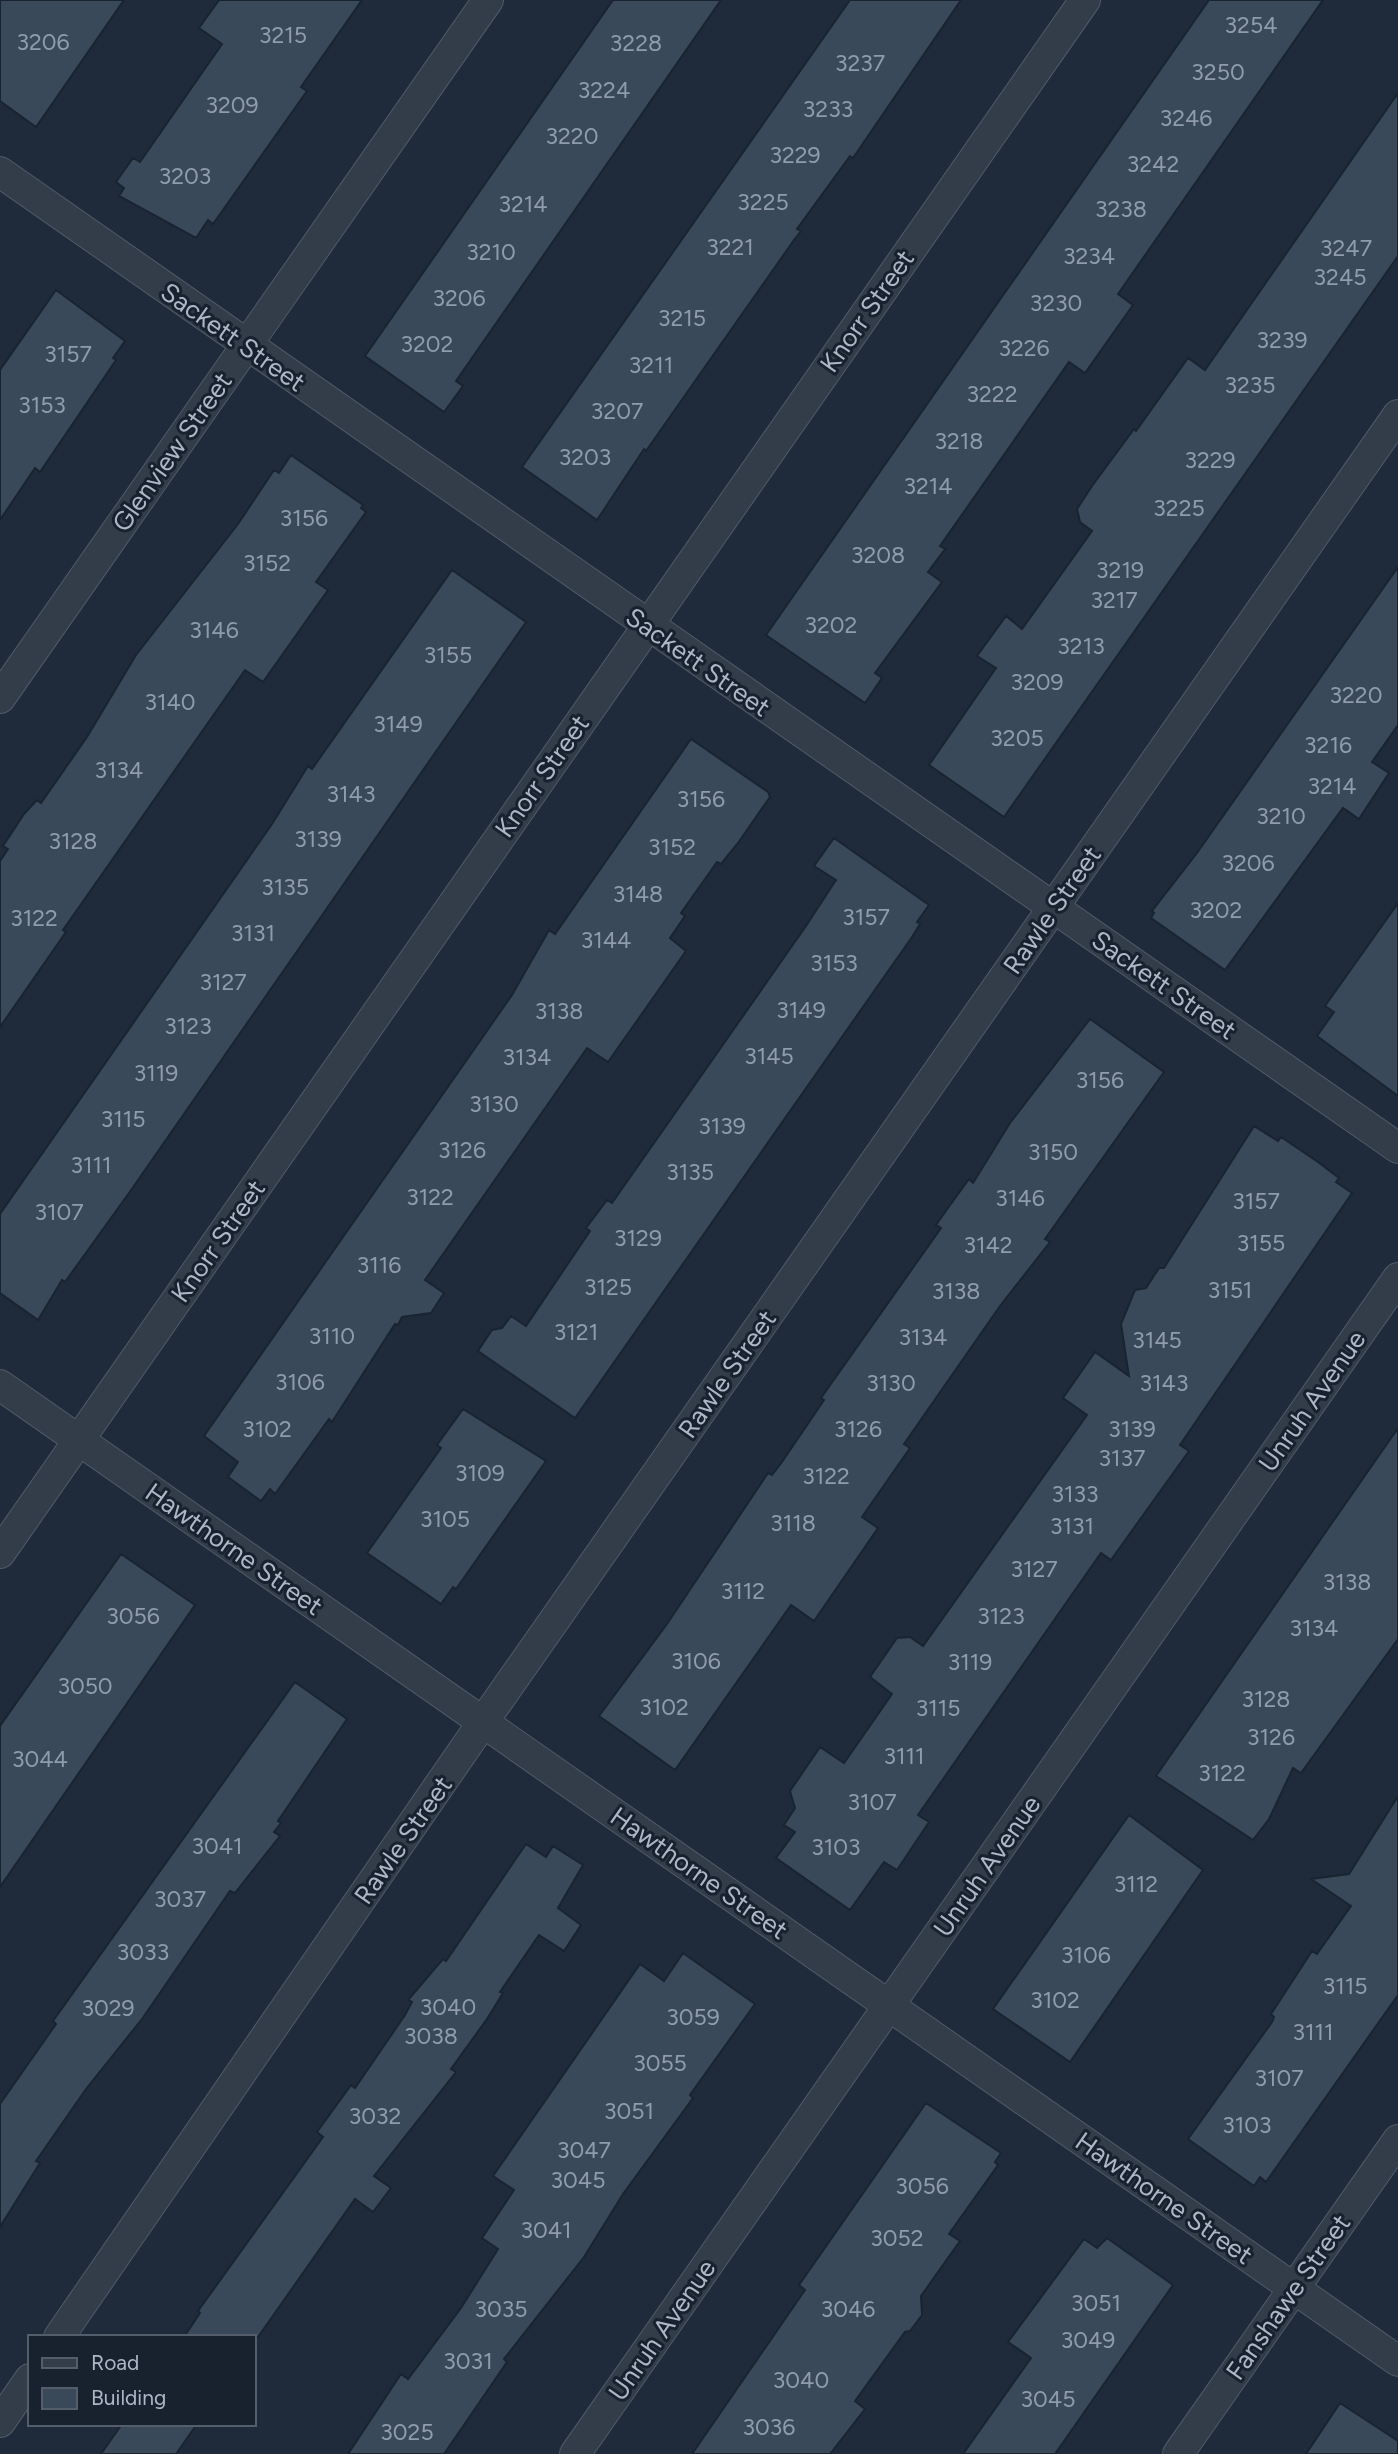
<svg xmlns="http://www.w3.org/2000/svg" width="1398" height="2454" font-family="Figtree,sans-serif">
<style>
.building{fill:#3a495a;stroke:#1a2431;stroke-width:2}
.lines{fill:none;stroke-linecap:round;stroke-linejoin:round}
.street-casing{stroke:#505a68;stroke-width:32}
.street{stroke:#333d4a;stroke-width:30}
.labels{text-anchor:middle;stroke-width:6;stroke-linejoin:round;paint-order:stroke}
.number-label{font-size:23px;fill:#909cac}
.street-label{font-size:26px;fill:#adb7c7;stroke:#18222e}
</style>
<rect width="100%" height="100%" fill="#1f2b3a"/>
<!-- building -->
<path class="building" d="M 0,0 L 124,0 L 36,127 L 0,101 Z
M 219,0 L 362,0 L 301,87 L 307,91 L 213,224 L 208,220 L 196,238 L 119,196 L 124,188 L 116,182 L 133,158 L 140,162 L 222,44 L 199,28 Z
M 613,0 L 721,0 L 456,381 L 463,386 L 444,412 L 365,356 Z
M 850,0 L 961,0 L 853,158 L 850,156 L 797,229 L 801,231 L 794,240 L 646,451 L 644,449 L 597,520 L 522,467 Z
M 1209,0 L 1323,0 L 1118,294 L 1133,305 L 1085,373 L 1069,362 L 940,546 L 945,549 L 928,572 L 942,582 L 875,673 L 882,678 L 865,703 L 766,635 Z
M 1398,93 L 1398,256 L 1004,817 L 929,765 L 996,668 L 977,656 L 1006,616 L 1022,629 L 1092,531 L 1080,522 L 1077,509 L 1092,486 L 1134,429 L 1136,431 L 1188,358 L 1205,370 Z
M 56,290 L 125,341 L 113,358 L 116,360 L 40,472 L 35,468 L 0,520 L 0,370 Z
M 291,455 L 363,505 L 361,508 L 366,512 L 316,582 L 328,590 L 263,682 L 245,670 L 63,930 L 66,932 L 0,1027 L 0,861 L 8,849 L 3,846 L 24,814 L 37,800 L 41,803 L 87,737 L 136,655 L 238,524 L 274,470 L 279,473 Z
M 1398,567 L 1398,725 L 1372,762 L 1389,773 L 1359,819 L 1343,808 L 1225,970 L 1151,918 L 1154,913 L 1152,911 L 1197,853 Z
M 452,570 L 526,622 L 129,1193 L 65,1282 L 62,1280 L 38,1320 L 0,1293 L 0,1214 L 272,824 L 308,766 L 312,769 Z
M 691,739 L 768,792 L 770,797 L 738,843 L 721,864 L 717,862 L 681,913 L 685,916 L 670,938 L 686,951 L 608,1062 L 587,1048 L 425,1280 L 444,1293 L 431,1313 L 402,1317 L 398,1325 L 395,1324 L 332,1422 L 329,1419 L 275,1494 L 270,1489 L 261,1501 L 228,1477 L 238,1462 L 204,1436 L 512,995 L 549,930 L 555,934 Z
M 834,838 L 929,905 L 917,922 L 920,924 L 912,937 L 575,1418 L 478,1351 L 492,1330 L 502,1328 L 511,1316 L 526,1326 L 590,1231 L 586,1228 L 607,1200 L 612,1203 L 806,926 L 836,880 L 814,866 Z
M 1398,903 L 1398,1096 L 1317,1036 L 1334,1012 L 1325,1006 Z
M 1090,1019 L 1164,1072 L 1045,1239 L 1050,1242 L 1000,1306 L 904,1444 L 910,1448 L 862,1517 L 878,1528 L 814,1621 L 791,1605 L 675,1770 L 599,1716 L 667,1624 L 768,1473 L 772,1475 L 782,1462 L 824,1400 L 821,1398 L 941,1228 L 936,1225 L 948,1208 L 969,1179 L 973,1183 L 1010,1123 Z
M 1254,1126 L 1278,1141 L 1281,1137 L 1318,1162 L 1339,1178 L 1336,1182 L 1352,1193 L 1180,1445 L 1189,1451 L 1111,1560 L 1101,1553 L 918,1815 L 929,1822 L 897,1870 L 884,1862 L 850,1910 L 776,1858 L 795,1832 L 784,1825 L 795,1808 L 790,1791 L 820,1747 L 844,1763 L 892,1694 L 870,1677 L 897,1638 L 910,1637 L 923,1646 L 1087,1415 L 1063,1398 L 1095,1352 L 1129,1376 L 1121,1324 L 1135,1290 L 1146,1288 L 1159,1268 L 1164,1268 Z
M 463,1409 L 546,1461 L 456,1589 L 453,1587 L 441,1604 L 367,1553 L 441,1448 L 437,1445 Z
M 1398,1428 L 1398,1639 L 1301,1773 L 1293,1768 L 1269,1819 L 1253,1840 L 1156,1776 Z
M 121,1554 L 195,1605 L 0,1887 L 0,1726 Z
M 295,1682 L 347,1719 L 278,1821 L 281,1823 L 274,1832 L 280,1836 L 235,1893 L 230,1891 L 142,2019 L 86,2089 L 36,2161 L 40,2163 L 0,2227 L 0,2104 L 56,2024 L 53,2021 Z
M 1398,1796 L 1398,1995 L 1266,2182 L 1260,2177 L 1254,2186 L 1188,2139 L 1272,2022 L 1274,2017 L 1271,2014 L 1312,1951 L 1317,1954 L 1351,1906 L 1311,1879 L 1349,1874 Z
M 1129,1815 L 1203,1870 L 1070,2062 L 993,2009 Z
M 526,1844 L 546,1857 L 553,1846 L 583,1865 L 558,1908 L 581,1925 L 564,1951 L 539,1935 L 500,1992 L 503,1993 L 487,2019 L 451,2069 L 456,2072 L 374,2176 L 391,2188 L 373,2212 L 355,2199 L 258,2337 L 184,2337 L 200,2313 L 198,2311 L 323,2137 L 317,2132 L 351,2085 L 355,2088 L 405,2015 L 412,2002 L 408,2000 L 443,1959 L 446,1961 Z
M 683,1953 L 755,2004 L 690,2095 L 693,2098 L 623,2194 L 584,2257 L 504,2359 L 507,2362 L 444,2454 L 348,2454 L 401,2374 L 408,2379 L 461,2308 L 498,2249 L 482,2238 L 514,2190 L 493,2176 L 640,1964 L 664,1981 Z
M 926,2103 L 1001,2153 L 995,2162 L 998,2165 L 949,2234 L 960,2241 L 921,2296 L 922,2315 L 910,2331 L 905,2332 L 855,2401 L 865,2409 L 830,2454 L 692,2454 L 805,2290 L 799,2285 Z
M 1107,2238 L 1173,2285 L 1055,2454 L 963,2454 L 1031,2358 L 1008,2342 L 1084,2239 L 1097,2248 Z
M 1340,2403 L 1398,2441 L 1398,2454 L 1306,2454 Z
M 122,2424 L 197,2424 L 176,2454 L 101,2454 Z"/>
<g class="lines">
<defs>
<path id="street" d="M 0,172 L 1398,1148
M 0,698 L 488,0
M 0,1385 L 1398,2361
M 0,1553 L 1085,0
M 59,2337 L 483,1722 L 1398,415
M 0,2422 L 30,2379
M 575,2454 L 1398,1278
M 1178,2454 L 1398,2140"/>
</defs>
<!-- street casing -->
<use href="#street" class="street-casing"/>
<!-- street -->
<use href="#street" class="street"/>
</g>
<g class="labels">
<!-- number labels -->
<g class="number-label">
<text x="1251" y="33">3254</text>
<text x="283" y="43">3215</text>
<text x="43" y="50">3206</text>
<text x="636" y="51">3228</text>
<text x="860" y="71">3237</text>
<text x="1218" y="80">3250</text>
<text x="604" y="98">3224</text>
<text x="232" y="113">3209</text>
<text x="828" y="117">3233</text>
<text x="1186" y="126">3246</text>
<text x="572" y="144">3220</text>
<text x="795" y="163">3229</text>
<text x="1153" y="172">3242</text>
<text x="185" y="184">3203</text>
<text x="763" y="210">3225</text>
<text x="523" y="212">3214</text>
<text x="1121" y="217">3238</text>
<text x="730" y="255">3221</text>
<text x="1346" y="256">3247</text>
<text x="491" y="260">3210</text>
<text x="1089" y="264">3234</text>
<text x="1340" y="285">3245</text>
<text x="459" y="306">3206</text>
<text x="1056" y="311">3230</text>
<text x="682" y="326">3215</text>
<text x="1282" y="348">3239</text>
<text x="427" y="352">3202</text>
<text x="1024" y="356">3226</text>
<text x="68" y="362">3157</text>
<text x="651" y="373">3211</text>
<text x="1250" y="393">3235</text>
<text x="992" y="402">3222</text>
<text x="42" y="413">3153</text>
<text x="617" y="419">3207</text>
<text x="959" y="449">3218</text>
<text x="585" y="465">3203</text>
<text x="1210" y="468">3229</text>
<text x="928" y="494">3214</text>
<text x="1179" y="516">3225</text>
<text x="304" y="526">3156</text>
<text x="878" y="563">3208</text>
<text x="267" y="571">3152</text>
<text x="1120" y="578">3219</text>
<text x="1114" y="608">3217</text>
<text x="831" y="633">3202</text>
<text x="214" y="638">3146</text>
<text x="1081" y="654">3213</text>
<text x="448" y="663">3155</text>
<text x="1037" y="690">3209</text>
<text x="1356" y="703">3220</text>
<text x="170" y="710">3140</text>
<text x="398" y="732">3149</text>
<text x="1017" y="746">3205</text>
<text x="1328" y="753">3216</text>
<text x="119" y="778">3134</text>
<text x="1332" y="794">3214</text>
<text x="351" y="802">3143</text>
<text x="701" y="807">3156</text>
<text x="1281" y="824">3210</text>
<text x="318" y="847">3139</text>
<text x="73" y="849">3128</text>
<text x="672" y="855">3152</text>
<text x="1248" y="871">3206</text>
<text x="285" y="895">3135</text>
<text x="638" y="902">3148</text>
<text x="1216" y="918">3202</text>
<text x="866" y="925">3157</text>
<text x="34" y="926">3122</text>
<text x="253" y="941">3131</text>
<text x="606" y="948">3144</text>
<text x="834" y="971">3153</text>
<text x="223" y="990">3127</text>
<text x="801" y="1018">3149</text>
<text x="559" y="1019">3138</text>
<text x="188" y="1034">3123</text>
<text x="769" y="1064">3145</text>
<text x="527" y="1065">3134</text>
<text x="156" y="1081">3119</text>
<text x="1100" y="1088">3156</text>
<text x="494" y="1112">3130</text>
<text x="123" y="1127">3115</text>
<text x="722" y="1134">3139</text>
<text x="462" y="1158">3126</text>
<text x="1053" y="1160">3150</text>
<text x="91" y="1173">3111</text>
<text x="690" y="1180">3135</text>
<text x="430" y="1205">3122</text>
<text x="1020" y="1206">3146</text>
<text x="1256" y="1209">3157</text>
<text x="59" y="1220">3107</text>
<text x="638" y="1246">3129</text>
<text x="1261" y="1251">3155</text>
<text x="988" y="1253">3142</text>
<text x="379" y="1273">3116</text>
<text x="608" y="1295">3125</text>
<text x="1230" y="1298">3151</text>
<text x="956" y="1299">3138</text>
<text x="576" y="1340">3121</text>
<text x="332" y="1344">3110</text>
<text x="923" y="1345">3134</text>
<text x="1157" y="1348">3145</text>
<text x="300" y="1390">3106</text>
<text x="891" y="1391">3130</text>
<text x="1164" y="1391">3143</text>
<text x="267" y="1437">3102</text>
<text x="858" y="1437">3126</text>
<text x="1132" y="1437">3139</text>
<text x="1122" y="1466">3137</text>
<text x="480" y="1481">3109</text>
<text x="826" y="1484">3122</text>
<text x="1075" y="1502">3133</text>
<text x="445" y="1527">3105</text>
<text x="793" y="1531">3118</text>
<text x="1072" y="1534">3131</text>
<text x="1034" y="1577">3127</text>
<text x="1347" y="1590">3138</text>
<text x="743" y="1599">3112</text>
<text x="133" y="1624">3056</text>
<text x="1001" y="1624">3123</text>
<text x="1314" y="1636">3134</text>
<text x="696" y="1669">3106</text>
<text x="970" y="1670">3119</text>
<text x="85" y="1694">3050</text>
<text x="1266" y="1707">3128</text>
<text x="664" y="1715">3102</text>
<text x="938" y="1716">3115</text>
<text x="1271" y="1745">3126</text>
<text x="904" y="1764">3111</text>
<text x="40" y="1767">3044</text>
<text x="1222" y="1781">3122</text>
<text x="872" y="1810">3107</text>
<text x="217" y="1854">3041</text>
<text x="836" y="1855">3103</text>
<text x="1136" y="1892">3112</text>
<text x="180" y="1907">3037</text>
<text x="143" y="1960">3033</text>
<text x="1086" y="1963">3106</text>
<text x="1345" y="1994">3115</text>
<text x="1055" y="2008">3102</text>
<text x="448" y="2015">3040</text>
<text x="108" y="2016">3029</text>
<text x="693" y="2025">3059</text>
<text x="1313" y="2040">3111</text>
<text x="431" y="2044">3038</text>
<text x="660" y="2071">3055</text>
<text x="1279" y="2086">3107</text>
<text x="629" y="2119">3051</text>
<text x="375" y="2124">3032</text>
<text x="1247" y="2133">3103</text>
<text x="584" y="2158">3047</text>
<text x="578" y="2188">3045</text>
<text x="922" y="2194">3056</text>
<text x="546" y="2238">3041</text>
<text x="897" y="2246">3052</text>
<text x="1096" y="2311">3051</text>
<text x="501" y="2317">3035</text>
<text x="848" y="2317">3046</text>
<text x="1088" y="2348">3049</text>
<text x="468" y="2369">3031</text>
<text x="801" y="2388">3040</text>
<text x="1048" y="2407">3045</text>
<text x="769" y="2435">3036</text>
<text x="407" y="2440">3025</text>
</g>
<!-- street labels -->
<g class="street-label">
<text transform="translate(867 311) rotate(-55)" y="9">Knorr Street</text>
<text transform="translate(233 337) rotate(35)" y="9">Sackett Street</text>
<text transform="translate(172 452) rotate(-55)" y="9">Glenview Street</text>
<text transform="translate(698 662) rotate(35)" y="9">Sackett Street</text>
<text transform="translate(542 776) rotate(-55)" y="9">Knorr Street</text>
<text transform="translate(1052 910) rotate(-55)" y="9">Rawle Street</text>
<text transform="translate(1164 985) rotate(35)" y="9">Sackett Street</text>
<text transform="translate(218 1241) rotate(-55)" y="9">Knorr Street</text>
<text transform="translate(727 1374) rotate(-55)" y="9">Rawle Street</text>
<text transform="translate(1312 1401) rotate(-55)" y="9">Unruh Avenue</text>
<text transform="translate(234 1549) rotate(35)" y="9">Hawthorne Street</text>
<text transform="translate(403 1840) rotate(-55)" y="9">Rawle Street</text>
<text transform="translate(987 1866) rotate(-55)" y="9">Unruh Avenue</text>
<text transform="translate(699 1873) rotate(35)" y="9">Hawthorne Street</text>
<text transform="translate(1164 2198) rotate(35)" y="9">Hawthorne Street</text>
<text transform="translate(1288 2297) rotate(-55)" y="9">Fanshawe Street</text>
<text transform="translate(662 2330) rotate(-55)" y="9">Unruh Avenue</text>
</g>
</g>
<!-- legend -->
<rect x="28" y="2335" width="228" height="91" fill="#18222e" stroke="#545e6b" stroke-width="2"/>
<rect x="42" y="2358" width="35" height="10" fill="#333d4a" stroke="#545e6b" stroke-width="2"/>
<text x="91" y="2370" font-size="21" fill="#adb7c7">Road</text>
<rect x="42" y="2388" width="35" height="21" fill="#3a495a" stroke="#545e6b" stroke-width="2"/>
<text x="91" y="2405" font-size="21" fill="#adb7c7">Building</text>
</svg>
